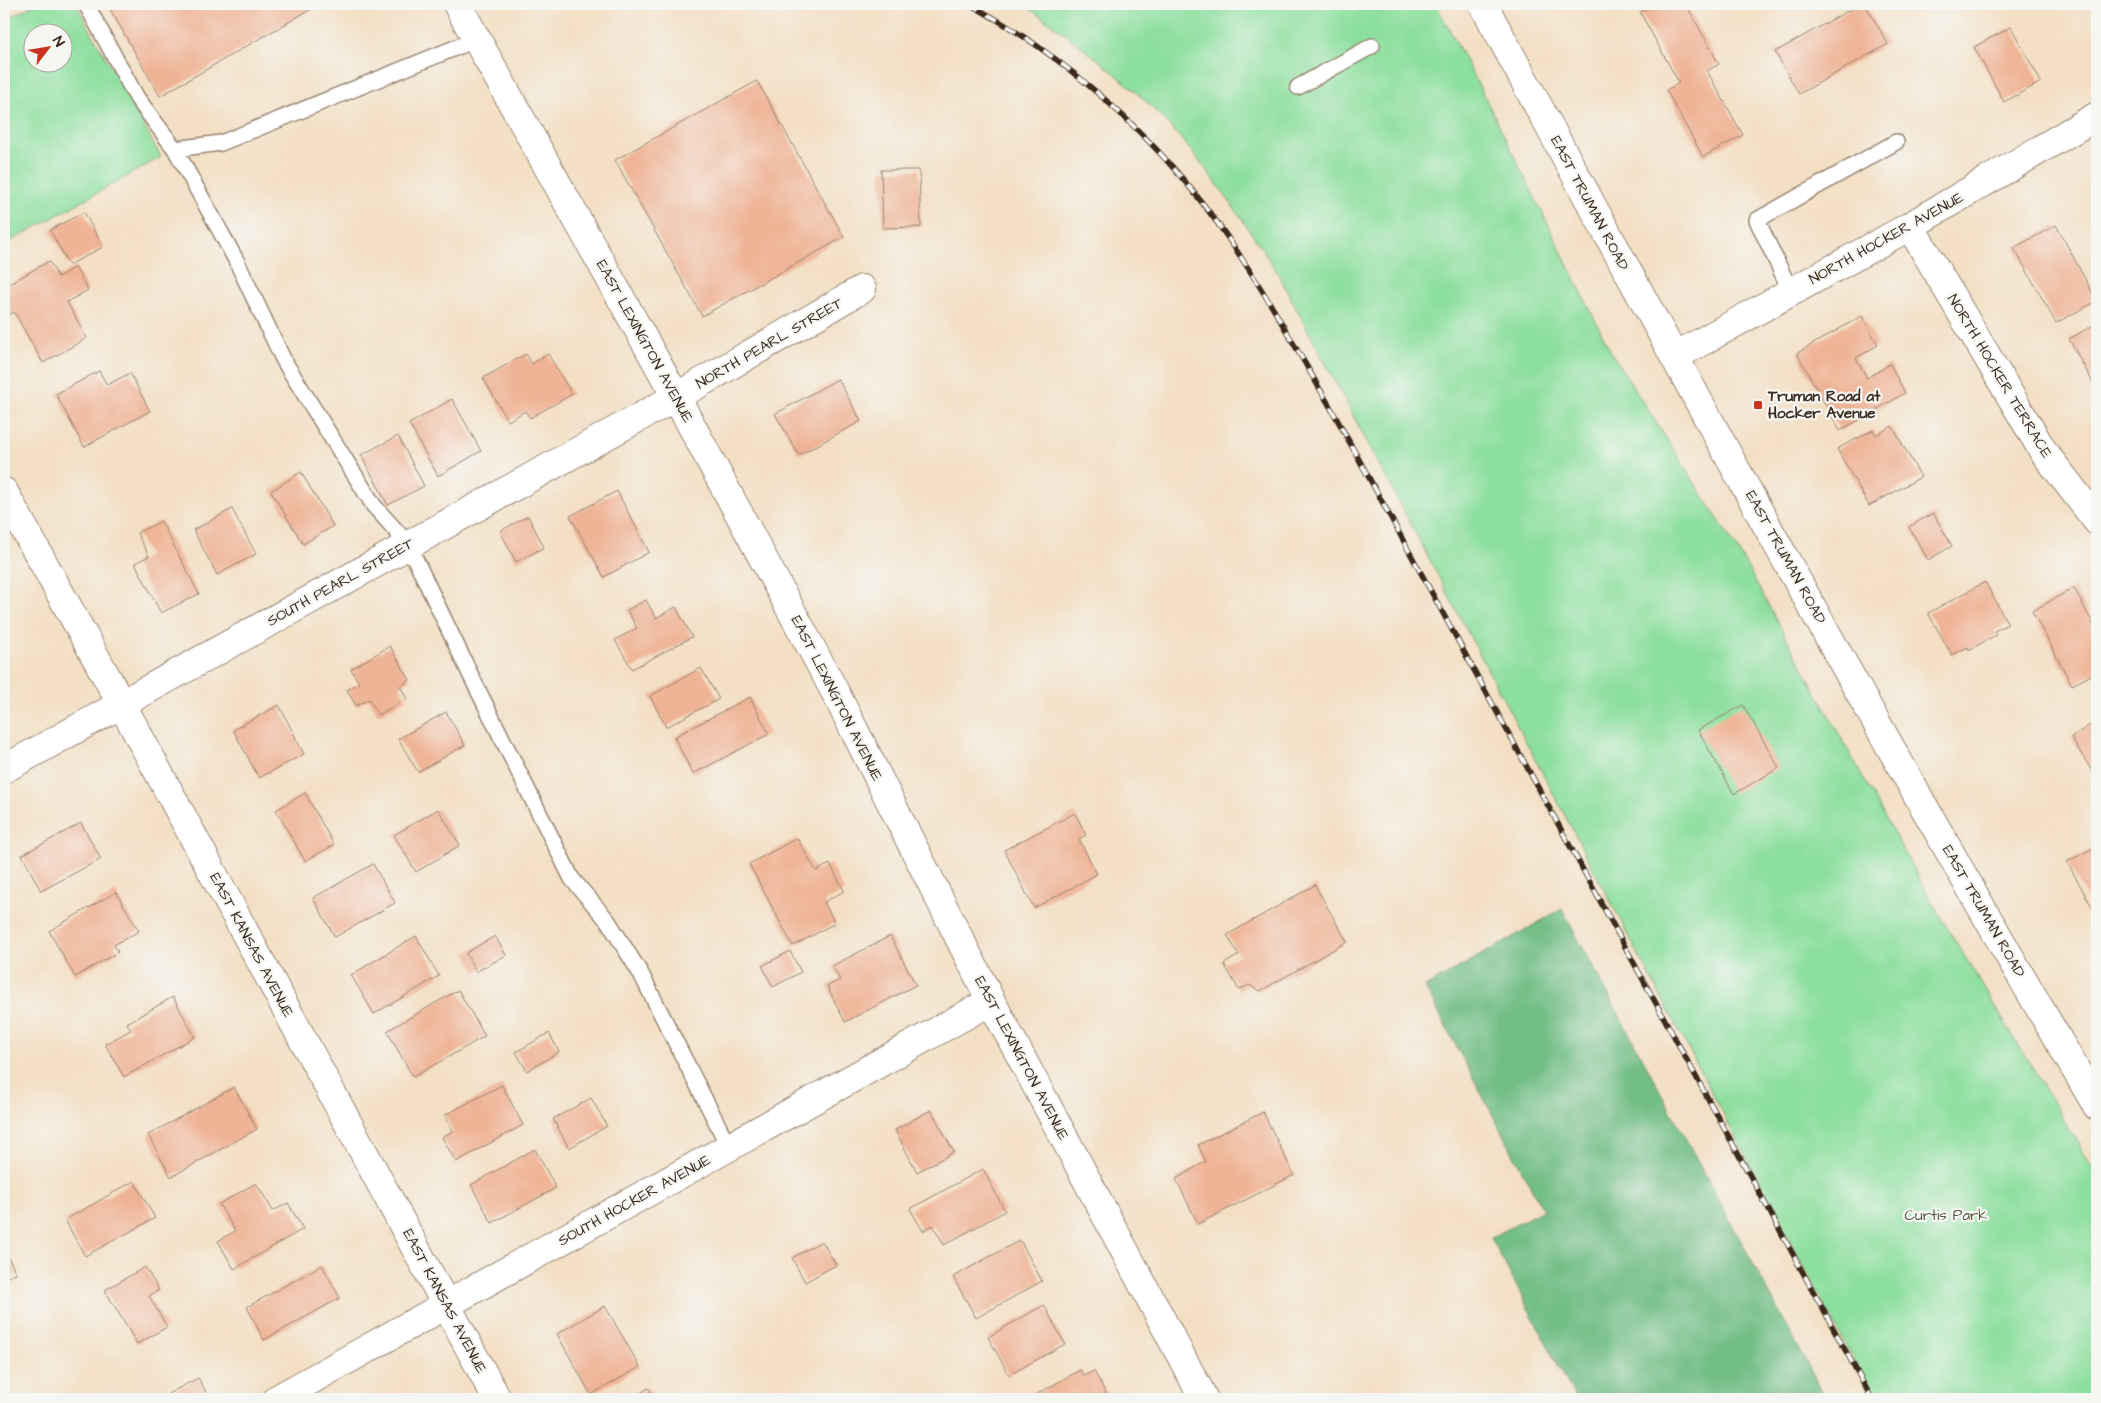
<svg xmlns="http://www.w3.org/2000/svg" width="2101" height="1403" font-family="'Architects Daughter',sans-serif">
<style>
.green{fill:#8ddf9f;stroke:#64845e;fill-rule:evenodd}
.forest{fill:#72be86;stroke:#567452}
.building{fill:#efb496}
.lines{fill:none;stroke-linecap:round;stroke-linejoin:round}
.lane-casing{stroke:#978471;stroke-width:18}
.street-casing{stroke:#978471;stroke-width:30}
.secondary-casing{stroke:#978471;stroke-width:30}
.lane{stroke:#fff;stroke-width:15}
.street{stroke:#fff;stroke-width:28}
.secondary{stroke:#fff;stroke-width:28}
.rail-casing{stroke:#3b2a1e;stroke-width:5.5}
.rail{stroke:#f6f6f2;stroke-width:4;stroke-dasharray:11;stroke-linecap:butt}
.poi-dot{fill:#c8321e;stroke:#f6f6f2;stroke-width:2}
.labels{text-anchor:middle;stroke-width:4.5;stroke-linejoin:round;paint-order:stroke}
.street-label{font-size:15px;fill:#3b2a1e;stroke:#f6f6f2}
.poi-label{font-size:15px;font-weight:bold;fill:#3b2a1e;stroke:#f6f6f2;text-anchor:start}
.park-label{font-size:15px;fill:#50573e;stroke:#f6f6f2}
</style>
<rect width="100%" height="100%" fill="#f6f6f2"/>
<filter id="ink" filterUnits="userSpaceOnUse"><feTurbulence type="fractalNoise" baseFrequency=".02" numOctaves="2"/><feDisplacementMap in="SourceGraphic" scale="10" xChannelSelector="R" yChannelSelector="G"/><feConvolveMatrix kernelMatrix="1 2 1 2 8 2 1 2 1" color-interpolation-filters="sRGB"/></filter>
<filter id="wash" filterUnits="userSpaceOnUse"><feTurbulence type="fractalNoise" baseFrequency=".0096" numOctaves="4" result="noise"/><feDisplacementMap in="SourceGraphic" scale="20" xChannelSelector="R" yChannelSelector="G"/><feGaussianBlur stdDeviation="1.12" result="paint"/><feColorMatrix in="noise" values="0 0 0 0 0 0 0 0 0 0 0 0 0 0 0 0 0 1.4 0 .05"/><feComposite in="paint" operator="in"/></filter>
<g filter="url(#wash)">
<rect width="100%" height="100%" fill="#f3dfc4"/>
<!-- green -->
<path class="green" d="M 35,4 L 76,4 L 161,157 L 4,245 L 4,21 ZM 32,32 L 62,32 L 62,62 L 32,62 Z
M 1024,4 L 1436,4 L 1492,111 L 1612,354 L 1739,552 L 1930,899 L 2097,1175 L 2097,1399 L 1874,1399 L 1276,270 C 1243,220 1210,171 1170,126 C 1127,79 1075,41 1024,4 Z"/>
<!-- forest -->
<path class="forest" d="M 1562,909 L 1826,1399 L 1576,1399 L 1491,1238 L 1543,1210 L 1425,987 Z"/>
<g id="blocks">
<!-- building -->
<path class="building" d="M 107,4 L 320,4 L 160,96 Z
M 1656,4 L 1686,4 L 1719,64 L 1707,71 L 1743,135 L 1703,157 L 1666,90 L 1679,83 L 1640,12 Z
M 1860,4 L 1865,4 L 1888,44 L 1799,94 L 1775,52 Z
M 2011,27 L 2041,82 L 2004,102 L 1974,47 Z
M 757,81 L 844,237 L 702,316 L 615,160 Z
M 881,170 L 919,170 L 921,227 L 883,228 Z
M 84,212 L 103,247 L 69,265 L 50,230 Z
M 2056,225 L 2097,301 L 2056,323 L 2014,248 Z
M 49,261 L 58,277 L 75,267 L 88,290 L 67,302 L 87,338 L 43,363 L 14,312 L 4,318 L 4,287 Z
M 1862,316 L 1878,345 L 1856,358 L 1867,378 L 1890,364 L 1905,393 L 1840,431 L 1797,353 Z
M 2097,323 L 2097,390 L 2069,339 Z
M 526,354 L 532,364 L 548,354 L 572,394 L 530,418 L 525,411 L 508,421 L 483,378 Z
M 99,371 L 107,385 L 130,373 L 150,411 L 84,447 L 56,394 Z
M 838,379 L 861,421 L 799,455 L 775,414 Z
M 452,399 L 481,451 L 438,476 L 409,424 Z
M 1892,426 L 1921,477 L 1869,506 L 1837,449 L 1873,430 L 1876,435 Z
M 398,436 L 424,486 L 388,505 L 361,455 Z
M 301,472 L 333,526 L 303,544 L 271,491 Z
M 617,491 L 649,552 L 604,577 L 570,516 Z
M 232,509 L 256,554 L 217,575 L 193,530 Z
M 1933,513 L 1952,546 L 1928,560 L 1909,527 Z
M 528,516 L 544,547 L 516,562 L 500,531 Z
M 161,521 L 199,594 L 161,613 L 135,563 L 149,556 L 137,533 Z
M 1985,582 L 2008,624 L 1994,631 L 1996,635 L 1969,650 L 1968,647 L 1952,655 L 1928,613 Z
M 2074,588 L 2097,631 L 2097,672 L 2072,685 L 2032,611 Z
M 646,600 L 656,618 L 676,607 L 692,637 L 632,669 L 615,640 L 637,628 L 627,610 Z
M 390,646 L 410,680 L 400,686 L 407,699 L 378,715 L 369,699 L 356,706 L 347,690 L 359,683 L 351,669 Z
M 701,668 L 719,699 L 666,727 L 650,696 Z
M 750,697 L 769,734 L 693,774 L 674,737 Z
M 279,705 L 304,754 L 259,778 L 233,730 Z
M 1743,705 L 1779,768 L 1734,794 L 1698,730 Z
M 446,712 L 465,745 L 418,772 L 398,739 Z
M 2097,721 L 2097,775 L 2095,776 L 2071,737 Z
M 305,793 L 334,845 L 305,861 L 276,810 Z
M 438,809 L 460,845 L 416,872 L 394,835 Z
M 1075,813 L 1086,835 L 1079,839 L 1097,874 L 1034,908 L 1004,850 Z
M 81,823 L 101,859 L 41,891 L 22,855 Z
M 797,838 L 816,871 L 830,864 L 844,891 L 824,902 L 835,923 L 793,946 L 749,864 Z
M 2097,846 L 2097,913 L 2096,914 L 2067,862 Z
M 373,864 L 395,903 L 335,937 L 313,898 Z
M 1315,885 L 1347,942 L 1260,991 L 1249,985 L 1239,990 L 1224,964 L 1239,955 L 1227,935 Z
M 116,892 L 139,931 L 114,945 L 118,952 L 75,977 L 49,931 Z
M 416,936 L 439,976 L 374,1014 L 351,975 Z
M 495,936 L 506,955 L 476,972 L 466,953 Z
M 890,936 L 916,985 L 845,1022 L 827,986 L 840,980 L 832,966 Z
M 790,951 L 801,972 L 773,987 L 762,966 Z
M 458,990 L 485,1036 L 413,1077 L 387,1031 Z
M 173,997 L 195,1037 L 124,1077 L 105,1044 L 131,1030 L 127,1023 Z
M 549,1033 L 559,1052 L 527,1071 L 516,1052 Z
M 502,1085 L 523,1125 L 456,1162 L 442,1137 L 453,1131 L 445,1115 Z
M 234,1087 L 257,1129 L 171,1177 L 148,1135 Z
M 591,1098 L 607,1126 L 569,1148 L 553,1119 Z
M 931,1110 L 954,1152 L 917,1172 L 895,1130 Z
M 1263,1112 L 1294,1175 L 1198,1224 L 1176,1179 L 1206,1161 L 1198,1145 Z
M 535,1149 L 556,1188 L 492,1223 L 471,1185 Z
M 983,1169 L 1005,1211 L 944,1245 L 933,1225 L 923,1231 L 910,1209 Z
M 134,1181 L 155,1218 L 85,1256 L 65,1220 Z
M 256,1183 L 273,1211 L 288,1203 L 303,1229 L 234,1269 L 218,1241 L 235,1231 L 219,1204 Z
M 1020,1240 L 1042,1281 L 976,1318 L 953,1277 Z
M 822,1241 L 836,1265 L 805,1282 L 792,1258 Z
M 4,1249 L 16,1273 L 4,1279 Z
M 322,1265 L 340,1298 L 264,1340 L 247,1307 Z
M 145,1267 L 159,1290 L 149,1296 L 167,1327 L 137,1344 L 105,1290 Z
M 1044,1305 L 1065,1344 L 1009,1375 L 988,1337 Z
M 605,1306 L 640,1367 L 591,1395 L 557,1334 Z
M 1080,1370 L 1084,1376 L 1094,1371 L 1109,1399 L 1028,1399 Z
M 198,1378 L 210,1399 L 171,1399 L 168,1394 Z
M 649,1388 L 655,1399 L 629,1399 Z"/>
</g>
</g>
<g filter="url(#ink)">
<use href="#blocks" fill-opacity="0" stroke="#978471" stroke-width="1"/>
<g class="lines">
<defs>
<path id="lane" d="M 86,4 L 137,98 L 175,149 L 221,143 L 477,39
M 1298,87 L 1372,46
M 175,149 L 236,260 L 284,361 L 374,506 L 408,544 L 472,678 L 572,879 L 608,921 L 641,974 L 729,1147
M 1791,292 L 1757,220 L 1896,142"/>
<path id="street" d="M 457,4 L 676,397 L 834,690 L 991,1001 L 1204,1399
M 1910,226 L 2043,451 L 2097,521
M 1674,357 L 1910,226 L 2097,116
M 4,492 L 121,703 L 497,1399
M 4,769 L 676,397 L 862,289
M 277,1399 L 991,1001"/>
<path id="secondary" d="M 1483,4 C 1683,374 1883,744 2097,1106"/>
</defs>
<!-- lane casing -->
<use href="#lane" class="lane-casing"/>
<!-- street casing -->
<use href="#street" class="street-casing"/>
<!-- secondary casing -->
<use href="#secondary" class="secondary-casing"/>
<!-- lane -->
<use href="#lane" class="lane"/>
<!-- street -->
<use href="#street" class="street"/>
<!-- secondary -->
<use href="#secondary" class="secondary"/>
<defs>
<path id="rail" d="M 969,4 C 1063,54 1150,132 1213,217 C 1258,278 1294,345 1332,410 L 1872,1399"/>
</defs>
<!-- rail casing -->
<use href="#rail" class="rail-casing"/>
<!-- rail -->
<use href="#rail" class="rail"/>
</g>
</g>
<!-- markers -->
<rect class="poi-dot" x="1753" y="400" width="10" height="10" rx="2.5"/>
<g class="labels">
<!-- street labels -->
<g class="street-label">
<text transform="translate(1590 203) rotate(62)" y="5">EAST TRUMAN ROAD</text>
<text transform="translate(1886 238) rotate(-29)" y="5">NORTH HOCKER AVENUE</text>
<text transform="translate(645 341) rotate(61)" y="5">EAST LEXINGTON AVENUE</text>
<text transform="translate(769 343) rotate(-30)" y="5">NORTH PEARL STREET</text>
<text transform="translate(2000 376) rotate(59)" y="5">NORTH HOCKER TERRACE</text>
<text transform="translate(1786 557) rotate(61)" y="5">EAST TRUMAN ROAD</text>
<text transform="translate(340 582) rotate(-29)" y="5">SOUTH PEARL STREET</text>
<text transform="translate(837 698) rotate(63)" y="5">EAST LEXINGTON AVENUE</text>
<text transform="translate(1984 911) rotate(60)" y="5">EAST TRUMAN ROAD</text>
<text transform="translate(252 945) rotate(62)" y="5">EAST KANSAS AVENUE</text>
<text transform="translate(1022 1058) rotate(62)" y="5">EAST LEXINGTON AVENUE</text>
<text transform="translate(634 1200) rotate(-29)" y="5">SOUTH HOCKER AVENUE</text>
<text transform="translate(445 1301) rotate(62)" y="5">EAST KANSAS AVENUE</text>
</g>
<!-- poi labels -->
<g class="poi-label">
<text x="1768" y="401">Truman Road at<tspan x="1768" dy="17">Hocker Avenue</tspan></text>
</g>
<!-- park labels -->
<g class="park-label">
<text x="1946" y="1220">Curtis Park</text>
</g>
</g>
<!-- margin -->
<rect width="2101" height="1403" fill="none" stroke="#f6f6f2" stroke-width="20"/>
<!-- north arrow -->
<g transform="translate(48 48) rotate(59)"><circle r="24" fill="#f6f6f2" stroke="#aba49d"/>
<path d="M0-4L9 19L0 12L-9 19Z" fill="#c8321e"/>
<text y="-8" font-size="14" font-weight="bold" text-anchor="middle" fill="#3b2a1e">N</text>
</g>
</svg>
